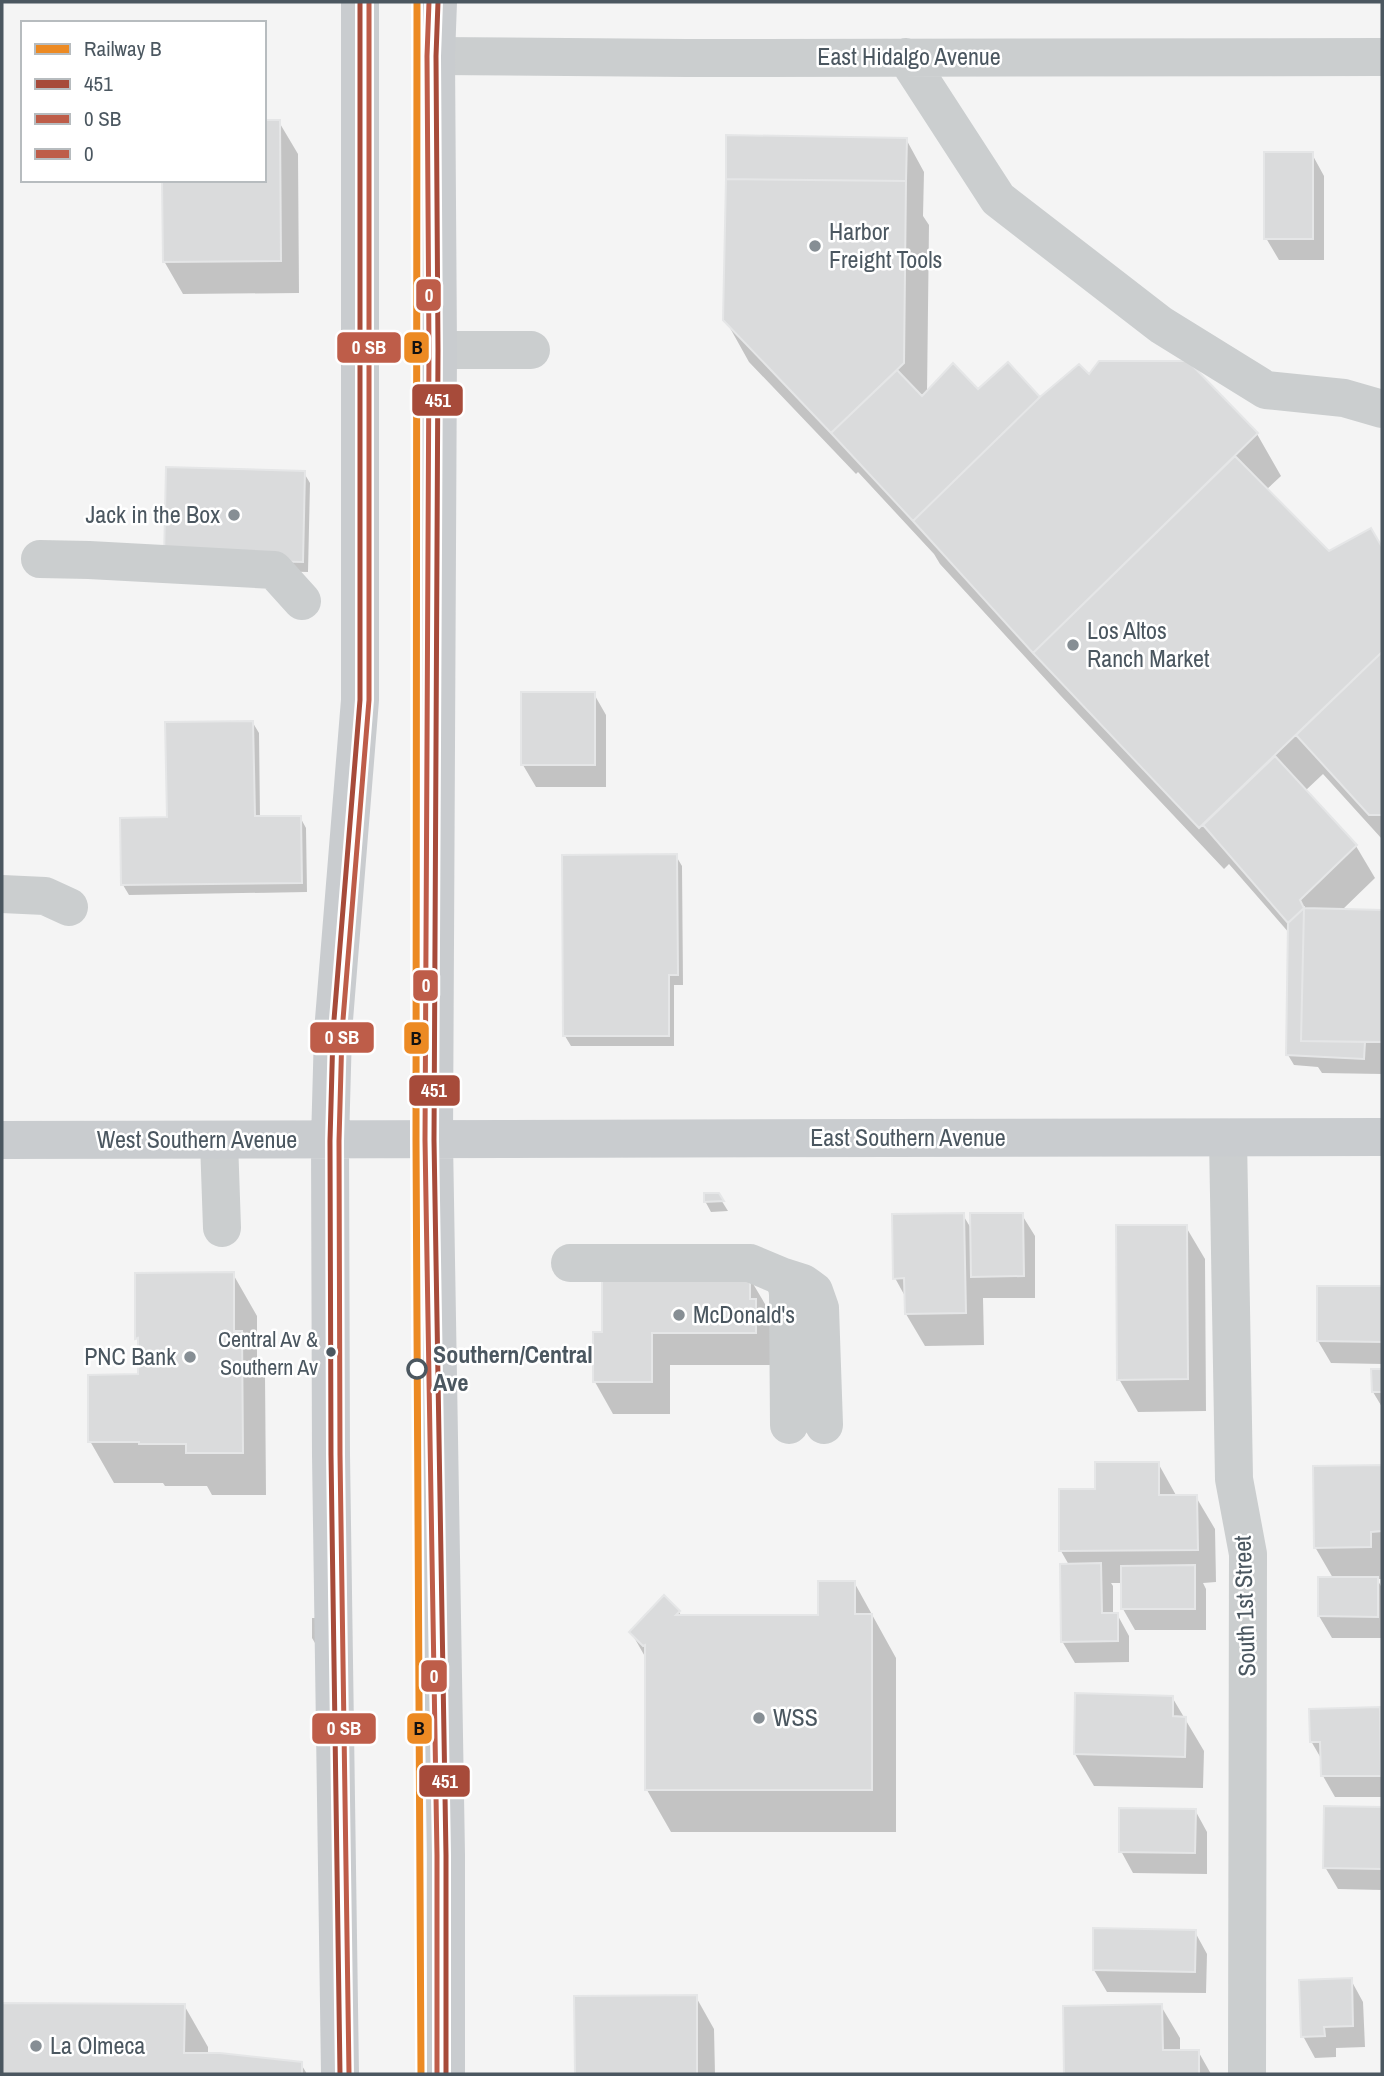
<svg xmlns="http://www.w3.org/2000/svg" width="1384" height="2076" font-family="'Archivo Narrow',sans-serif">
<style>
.shadow{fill:#0003}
.building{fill:#dadbdc;stroke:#e5e6e7;stroke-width:2}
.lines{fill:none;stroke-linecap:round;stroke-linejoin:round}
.minor{stroke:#cbcecf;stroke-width:38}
.major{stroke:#c9cccf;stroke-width:38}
.bus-1-casing{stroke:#fff;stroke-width:10}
.bus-2-casing{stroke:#fff;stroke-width:10}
.bus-3-casing{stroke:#fff;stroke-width:10}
.bus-1{stroke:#a74b3a;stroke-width:5}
.bus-2{stroke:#be5d49;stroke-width:5}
.bus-3{stroke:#be5d49;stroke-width:5}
.rail-1-casing{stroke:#fff;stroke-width:12}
.rail-1{stroke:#ec8a23;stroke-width:7}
.poi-dot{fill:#868e94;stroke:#fff;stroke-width:2.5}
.bus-dot{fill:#4b5760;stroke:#fff;stroke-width:2.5}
.stop-dot{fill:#fff;stroke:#4b5760;stroke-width:3.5}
.labels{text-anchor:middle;stroke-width:5;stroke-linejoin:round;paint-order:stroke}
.bus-label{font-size:22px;fill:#4b5760;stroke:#fff;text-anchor:end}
.street-label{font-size:24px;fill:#4b5760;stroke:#fff}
.poi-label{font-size:24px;fill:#4b5760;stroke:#fff;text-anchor:start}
.stop-label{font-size:24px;font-weight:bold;fill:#4b5760;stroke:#fff;text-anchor:start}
.line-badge{stroke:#fff;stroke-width:2.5}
.badge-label{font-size:19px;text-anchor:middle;font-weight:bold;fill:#fff}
.pale-badge-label{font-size:19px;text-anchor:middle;font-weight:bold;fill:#111}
</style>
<rect width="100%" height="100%" fill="#f4f4f4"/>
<!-- shadow -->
<path class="shadow" d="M 279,122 L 298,154 L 299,293 L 183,294 L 164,261 L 264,180 Z
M 906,139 L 924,172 L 923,216 L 929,225 L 927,393 L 978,392 L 1040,399 L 1089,376 L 1257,434 L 1281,476 L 1266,490 L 1329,553 L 1371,530 L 1382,550 L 1382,839 L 1323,774 L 1305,791 L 1356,846 L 1375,878 L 1341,911 L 1382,912 L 1382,1074 L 1322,1073 L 1318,1067 L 1294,1065 L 1288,1055 L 1290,934 L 1229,864 L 1224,869 L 1060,695 L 940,564 L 934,554 L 858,472 L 856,474 L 749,362 L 725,319 Z
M 1312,154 L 1324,176 L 1324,260 L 1279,260 L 1266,238 Z
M 304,473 L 310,483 L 308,572 L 172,569 Z
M 594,694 L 606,715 L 606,787 L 536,787 L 523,765 Z
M 253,723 L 259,733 L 260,818 L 300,817 L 306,828 L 307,892 L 129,895 L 123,885 L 122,820 L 168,818 Z
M 564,856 L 676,856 L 682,866 L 683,985 L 674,985 L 674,1046 L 571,1046 L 565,1036 Z
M 718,1195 L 728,1211 L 711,1212 L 705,1201 Z
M 963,1215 L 972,1230 L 1022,1215 L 1035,1236 L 1035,1298 L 983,1298 L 984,1345 L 925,1346 L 906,1314 L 906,1298 L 895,1278 Z
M 1186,1227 L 1205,1259 L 1206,1411 L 1138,1412 L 1119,1379 Z
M 137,1274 L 233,1274 L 257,1316 L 257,1362 L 265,1375 L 266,1495 L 212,1495 L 207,1486 L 165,1486 L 163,1483 L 114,1483 L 90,1441 L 140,1376 L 140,1344 L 137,1339 Z
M 749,1277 L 768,1309 L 768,1323 L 774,1333 L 774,1365 L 670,1365 L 670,1414 L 613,1414 L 595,1382 L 604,1334 Z
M 1319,1288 L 1382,1288 L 1382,1364 L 1331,1363 L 1318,1341 Z
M 1382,1370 L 1382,1407 L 1373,1392 L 1373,1371 Z
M 1158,1463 L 1177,1497 L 1196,1497 L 1215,1529 L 1216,1582 L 1203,1583 L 1206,1589 L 1206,1630 L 1135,1630 L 1123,1609 L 1123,1583 L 1111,1583 L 1113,1586 L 1113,1615 L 1117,1614 L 1129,1636 L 1129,1662 L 1075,1663 L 1062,1641 L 1069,1565 L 1061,1551 L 1097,1491 Z
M 1382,1467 L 1382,1579 L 1377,1579 L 1382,1588 L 1382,1638 L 1332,1638 L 1319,1616 L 1333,1578 L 1315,1547 L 1314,1468 Z
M 854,1582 L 896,1658 L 896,1832 L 671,1832 L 647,1790 L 647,1660 L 631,1632 L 679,1612 L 682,1617 L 820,1617 Z
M 312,1618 L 319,1618 L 318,1648 L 312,1638 Z
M 1172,1697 L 1204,1751 L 1203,1788 L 1094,1786 L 1075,1754 Z
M 1379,1709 L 1382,1715 L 1382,1797 L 1335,1797 L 1323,1776 L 1322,1760 L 1311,1741 Z
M 1326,1808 L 1382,1808 L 1382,1890 L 1338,1889 L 1325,1867 Z
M 1195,1810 L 1207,1832 L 1207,1874 L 1133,1873 L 1121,1851 Z
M 1195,1932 L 1207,1954 L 1206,1993 L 1107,1992 L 1094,1970 Z
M 1351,1980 L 1363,2002 L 1365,2047 L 1336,2048 L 1336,2057 L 1315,2058 L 1303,2036 Z
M 696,1997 L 714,2029 L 715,2074 L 576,2074 L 576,1998 Z
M 2,2005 L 184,2005 L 208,2047 L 208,2054 L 301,2064 L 307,2074 L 2,2074 Z
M 1161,2006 L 1180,2038 L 1180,2052 L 1198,2051 L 1211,2074 L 1066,2074 L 1064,2008 Z"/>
<!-- building -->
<path class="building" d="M 264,120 L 280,120 L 281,261 L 163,262 L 162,180 L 264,180 Z
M 726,135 L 907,138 L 906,181 L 726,179 Z
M 1264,152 L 1313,152 L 1313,239 L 1264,239 Z
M 726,179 L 906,181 L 904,363 L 831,433 L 723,320 Z
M 1099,361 L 1188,361 L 1258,433 L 1033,653 L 913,521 L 1040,397 L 1079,364 L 1089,374 Z
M 1008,362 L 1040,397 L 913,521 L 831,433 L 897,370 L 922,396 L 953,363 L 978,389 Z
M 1235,456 L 1329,551 L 1371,528 L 1382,547 L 1382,652 L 1199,828 L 1033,653 Z
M 166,467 L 305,471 L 303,562 L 164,559 Z
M 1382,652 L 1382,815 L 1369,815 L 1296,735 Z
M 521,692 L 595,692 L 595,765 L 521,765 Z
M 253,721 L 255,816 L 301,816 L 302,883 L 121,885 L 120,818 L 167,817 L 165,722 Z
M 1275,756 L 1357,845 L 1300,900 L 1304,908 L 1288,923 L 1203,825 Z
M 677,854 L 678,975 L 669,975 L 669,1036 L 563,1036 L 562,855 Z
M 1304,908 L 1382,910 L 1382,1042 L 1301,1041 Z
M 1304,908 L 1301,1041 L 1365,1042 L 1364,1059 L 1286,1055 L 1288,923 Z
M 704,1193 L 719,1193 L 724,1201 L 704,1202 Z
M 964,1213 L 966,1313 L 905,1314 L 904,1278 L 893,1279 L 892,1214 Z
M 970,1213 L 1023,1213 L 1024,1276 L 971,1277 Z
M 1116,1225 L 1187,1225 L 1188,1379 L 1117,1380 Z
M 234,1272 L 234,1331 L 242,1331 L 243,1453 L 186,1453 L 186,1444 L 139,1444 L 139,1442 L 88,1442 L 88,1375 L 138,1374 L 138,1338 L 135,1339 L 135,1273 Z
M 750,1275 L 750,1299 L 756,1299 L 756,1333 L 652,1333 L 652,1382 L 593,1382 L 593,1332 L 602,1332 L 602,1278 Z
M 1317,1286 L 1382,1286 L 1382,1342 L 1317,1341 Z
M 1371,1369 L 1382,1369 L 1382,1392 L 1372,1392 Z
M 1095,1462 L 1159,1462 L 1159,1495 L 1197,1495 L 1198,1550 L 1059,1551 L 1059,1489 L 1095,1489 Z
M 1382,1465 L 1382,1531 L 1371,1532 L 1371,1547 L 1314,1548 L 1313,1466 Z
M 1101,1563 L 1102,1613 L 1118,1613 L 1118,1641 L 1061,1642 L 1060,1564 Z
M 1195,1565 L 1195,1609 L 1121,1609 L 1121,1566 Z
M 1318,1577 L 1378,1577 L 1378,1617 L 1318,1616 Z
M 818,1581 L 855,1581 L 855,1614 L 872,1614 L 872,1790 L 645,1790 L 645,1645 L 643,1646 L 629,1632 L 664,1595 L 680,1611 L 676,1615 L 818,1615 Z
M 1075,1693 L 1173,1696 L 1173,1716 L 1186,1717 L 1185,1757 L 1074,1754 Z
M 1380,1707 L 1381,1776 L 1321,1776 L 1320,1742 L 1310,1742 L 1309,1709 Z
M 1324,1806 L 1382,1807 L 1382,1869 L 1323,1868 Z
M 1119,1808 L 1196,1809 L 1195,1853 L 1119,1852 Z
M 1093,1928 L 1196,1930 L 1195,1972 L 1093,1970 Z
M 1352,1978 L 1353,2026 L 1324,2027 L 1325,2036 L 1301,2037 L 1299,1980 Z
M 697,1995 L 697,2074 L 575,2074 L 574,1996 Z
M 2,2003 L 185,2004 L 184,2053 L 220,2053 L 302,2062 L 302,2074 L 2,2074 Z
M 1162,2004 L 1163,2050 L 1199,2050 L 1199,2074 L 1064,2074 L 1063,2006 Z"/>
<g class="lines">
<!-- minor -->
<path class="minor" d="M 436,56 L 686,58 L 1382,57
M 906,57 L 998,199 L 1161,325 L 1266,390 L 1344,398 L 1382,409
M 438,350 L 531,350
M 40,559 L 89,560 L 274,570 L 302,601
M 2,894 L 45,896 L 69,907
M 1228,1138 L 1234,1479 L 1248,1554 L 1247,2074
M 219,1141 L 222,1228
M 570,1263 L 750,1263 L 781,1276 L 787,1286 L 788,1294 L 789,1425
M 781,1276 L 803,1283 L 814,1291 L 820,1308 L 824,1425"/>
<!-- major -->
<path class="major" d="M 438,2 L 436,56 L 438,350 L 434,1140 L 446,1855 L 446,2074
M 2,1140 L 1382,1137
M 340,2074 L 331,1455 L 330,1141 L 333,1032 L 360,700 L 360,2"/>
<defs>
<path id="bus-1" d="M 438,2 L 436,56 L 438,350 L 434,1140 L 446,1855 L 446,2074
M 340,2074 L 331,1455 L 330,1141 L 333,1032 L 360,700 L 360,2"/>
<path id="bus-2" d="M 349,2074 L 340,1455 L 339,1141 L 342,1032 L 369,700 L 369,2"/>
<path id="bus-3" d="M 429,2 L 427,56 L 429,350 L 425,1140 L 437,1855 L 437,2074"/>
</defs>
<!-- bus-1 casing -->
<use href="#bus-1" class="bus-1-casing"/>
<!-- bus-2 casing -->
<use href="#bus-2" class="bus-2-casing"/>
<!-- bus-3 casing -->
<use href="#bus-3" class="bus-3-casing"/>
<!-- bus-1 -->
<use href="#bus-1" class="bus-1"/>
<!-- bus-2 -->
<use href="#bus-2" class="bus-2"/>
<!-- bus-3 -->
<use href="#bus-3" class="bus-3"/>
<defs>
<path id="rail-1" d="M 417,2 L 416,1140 L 421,2074"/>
</defs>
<!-- rail-1 casing -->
<use href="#rail-1" class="rail-1-casing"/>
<!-- rail-1 -->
<use href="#rail-1" class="rail-1"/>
</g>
<!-- markers -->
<g class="poi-dot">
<circle cx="815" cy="246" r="7"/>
<circle cx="234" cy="515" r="7"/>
<circle cx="1073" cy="645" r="7"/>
<circle cx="679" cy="1315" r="7"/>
<circle cx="190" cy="1357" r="7"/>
<circle cx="759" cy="1718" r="7"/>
<circle cx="36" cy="2046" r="7"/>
</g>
<circle class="bus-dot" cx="331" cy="1352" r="6"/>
<circle class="stop-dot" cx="417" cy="1369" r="9"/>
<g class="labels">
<!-- bus labels -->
<g class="bus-label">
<text x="318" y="1347">Central Av &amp;<tspan x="318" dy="28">Southern Av</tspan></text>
</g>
<!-- street labels -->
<g class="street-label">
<text x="909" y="65">East Hidalgo Avenue</text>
<text x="908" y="1146">East Southern Avenue</text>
<text x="197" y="1148">West Southern Avenue</text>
<text transform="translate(1245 1606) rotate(-92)" y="8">South 1st Street</text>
</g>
<!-- poi labels -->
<g class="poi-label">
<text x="829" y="240">Harbor<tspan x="829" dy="28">Freight Tools</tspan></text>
<text x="220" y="523" text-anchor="end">Jack in the Box</text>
<text x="1087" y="639">Los Altos<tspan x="1087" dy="28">Ranch Market</tspan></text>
<text x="693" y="1323">McDonald's</text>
<text x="176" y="1365" text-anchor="end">PNC Bank</text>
<text x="773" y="1726">WSS</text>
<text x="50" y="2054">La Olmeca</text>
</g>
<!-- stop labels -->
<g class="stop-label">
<text x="433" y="1363">Southern/Central<tspan x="433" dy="28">Ave</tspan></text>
</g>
</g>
<g class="line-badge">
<rect x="415" y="278" width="27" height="34" rx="7" fill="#be5d49"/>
<rect x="403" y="331" width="27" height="33" rx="7" fill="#ec8a23"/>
<rect x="336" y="331" width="66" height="33" rx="7" fill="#be5d49"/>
<rect x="411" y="383" width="53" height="34" rx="7" fill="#a74b3a"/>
<rect x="412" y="969" width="27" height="33" rx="7" fill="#be5d49"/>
<rect x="309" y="1021" width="66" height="33" rx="7" fill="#be5d49"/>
<rect x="403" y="1021" width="27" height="34" rx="7" fill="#ec8a23"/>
<rect x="408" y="1074" width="53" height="33" rx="7" fill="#a74b3a"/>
<rect x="420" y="1659" width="28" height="34" rx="7" fill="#be5d49"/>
<rect x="311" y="1712" width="66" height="33" rx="7" fill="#be5d49"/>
<rect x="406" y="1712" width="27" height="33" rx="7" fill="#ec8a23"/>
<rect x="418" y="1764" width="53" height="34" rx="7" fill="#a74b3a"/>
</g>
<g class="badge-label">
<text x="429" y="302">0</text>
<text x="369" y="354">0 SB</text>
<text x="438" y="407">451</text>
<text x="426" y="992">0</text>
<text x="342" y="1044">0 SB</text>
<text x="434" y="1097">451</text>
<text x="434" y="1683">0</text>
<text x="344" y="1735">0 SB</text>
<text x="445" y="1788">451</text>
</g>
<g class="pale-badge-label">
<text x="417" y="354">B</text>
<text x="416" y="1045">B</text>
<text x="419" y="1735">B</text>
</g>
<!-- border -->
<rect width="1384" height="2076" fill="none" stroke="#4b5760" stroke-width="7"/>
<!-- legend -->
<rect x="21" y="21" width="245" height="161" fill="#ffffff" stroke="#b7bcbf" stroke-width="2"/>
<rect x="35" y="44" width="35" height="10" fill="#ec8a23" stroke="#b7bcbf" stroke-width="2"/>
<text x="84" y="56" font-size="21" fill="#4b5760">Railway B</text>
<rect x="35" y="79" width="35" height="10" fill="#a74b3a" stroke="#b7bcbf" stroke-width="2"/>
<text x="84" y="91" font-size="21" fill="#4b5760">451</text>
<rect x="35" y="114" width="35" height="10" fill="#be5d49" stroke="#b7bcbf" stroke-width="2"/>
<text x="84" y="126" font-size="21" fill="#4b5760">0 SB</text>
<rect x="35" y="149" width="35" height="10" fill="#be5d49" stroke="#b7bcbf" stroke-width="2"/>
<text x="84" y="161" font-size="21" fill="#4b5760">0</text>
</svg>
